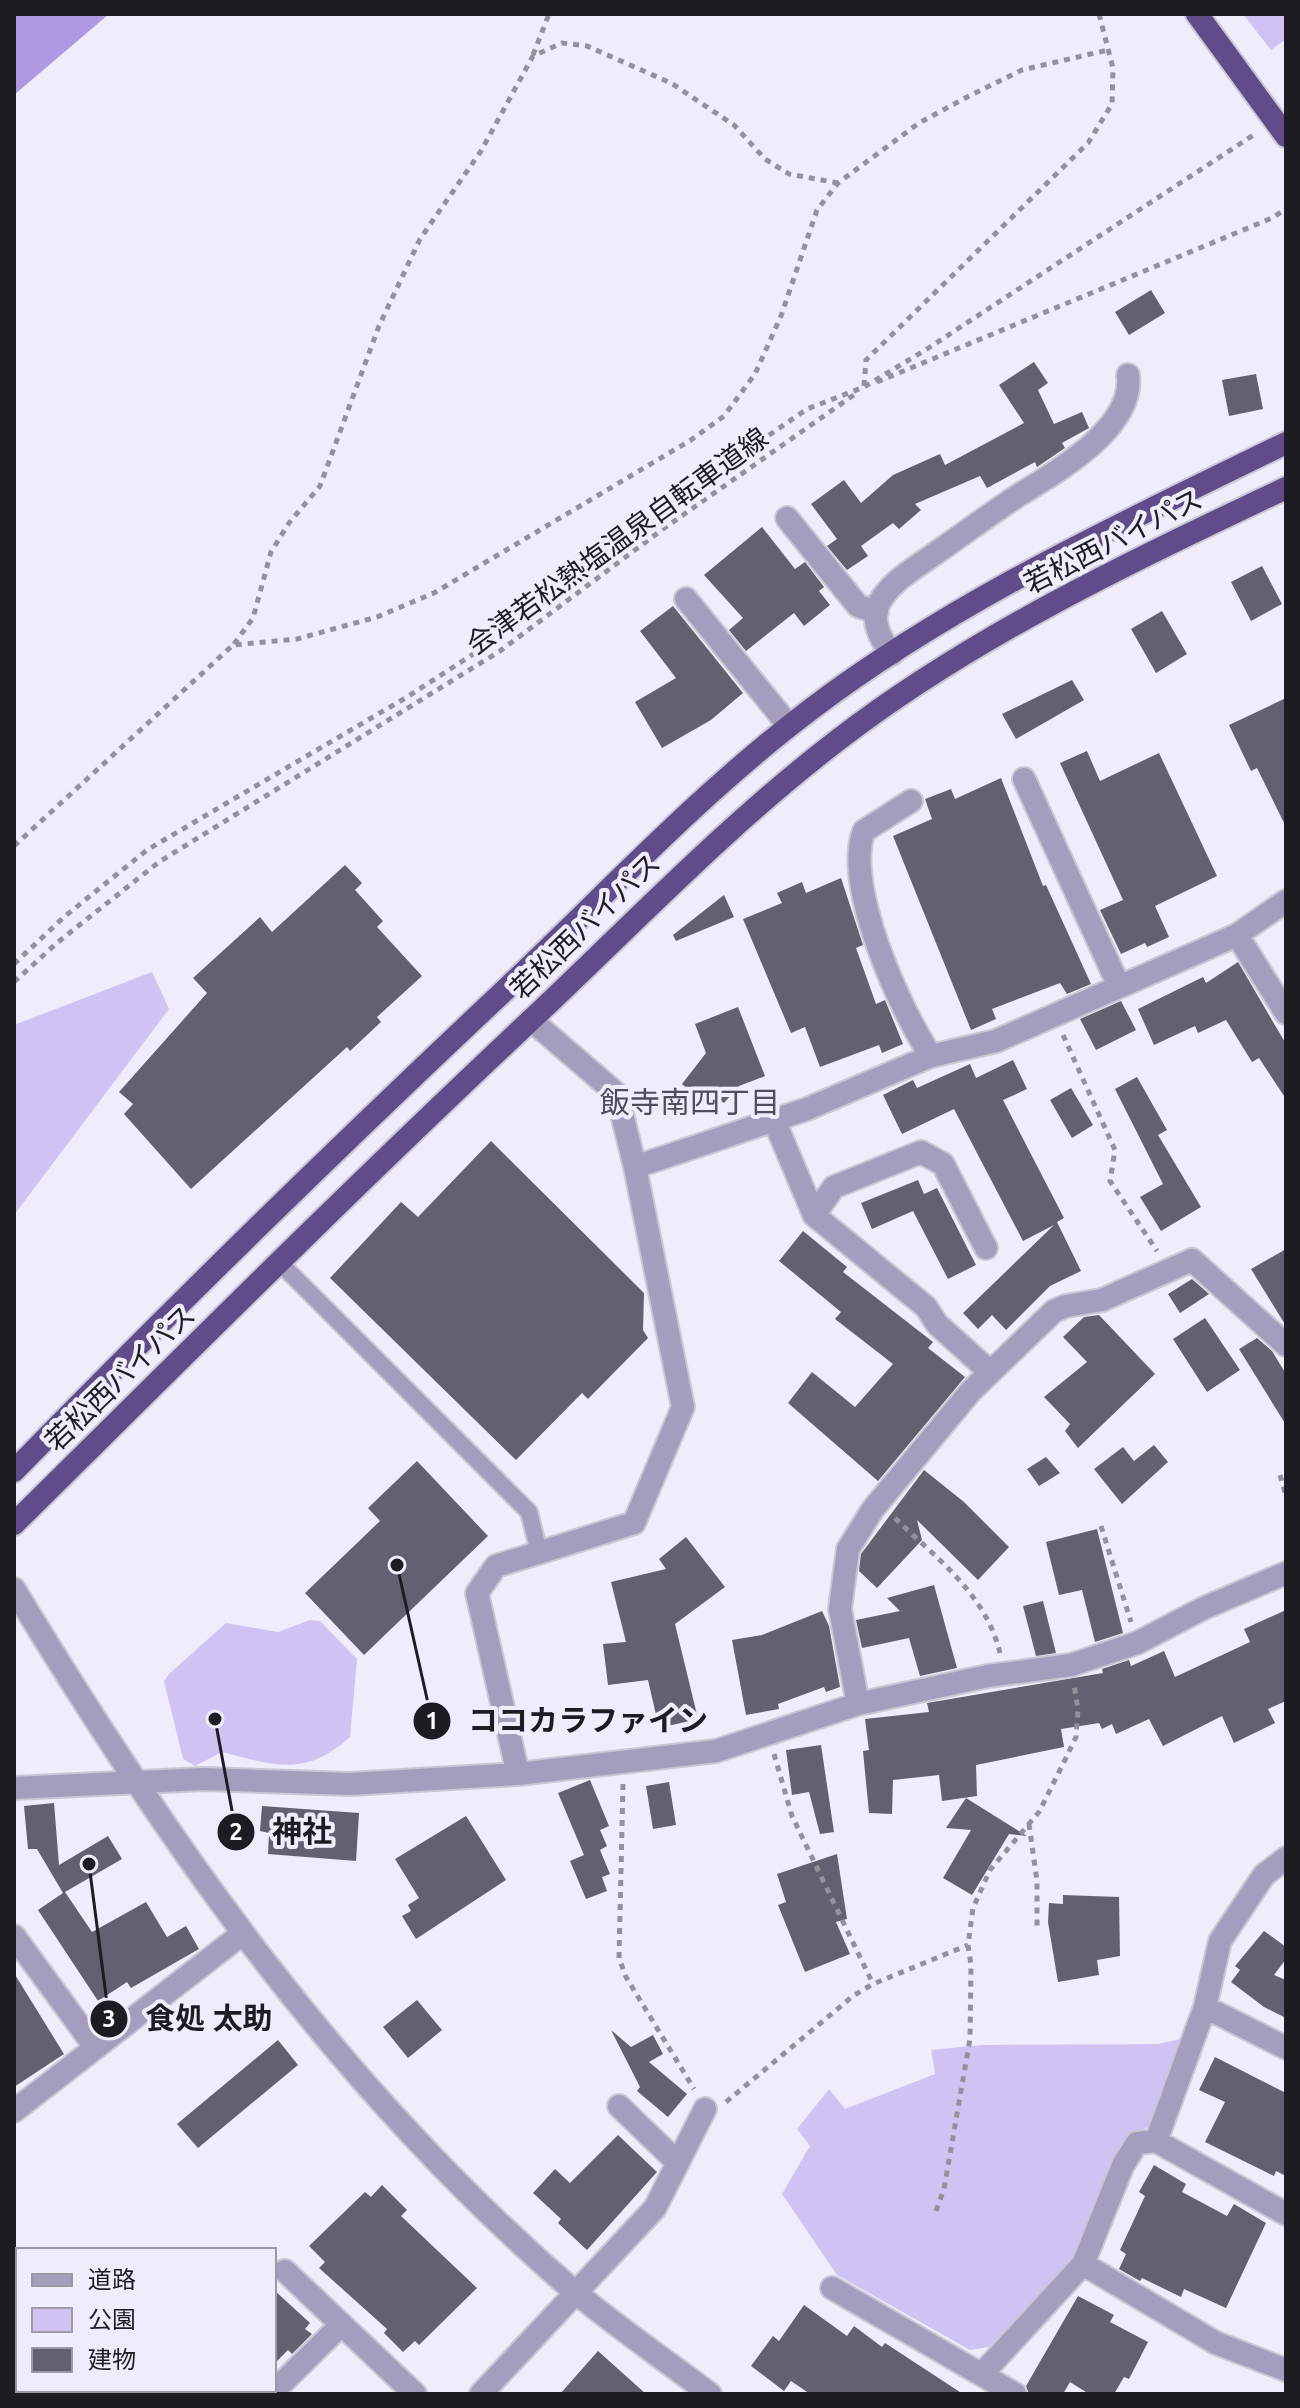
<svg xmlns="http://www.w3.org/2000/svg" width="1300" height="2408" font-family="Ubuntu,'Noto Sans JP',sans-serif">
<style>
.green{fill:#d0c3f4}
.water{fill:#af99e3}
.building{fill:#646071}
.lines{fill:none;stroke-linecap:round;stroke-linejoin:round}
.service-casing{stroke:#cac7d5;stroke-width:20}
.minor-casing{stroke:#cac7d5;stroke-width:26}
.tertiary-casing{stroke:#cac7d5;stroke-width:26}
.trunk-casing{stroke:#cac7d5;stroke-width:26}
.path{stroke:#94919d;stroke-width:5;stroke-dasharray:6 6;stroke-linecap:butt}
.service{stroke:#a69dbe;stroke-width:16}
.minor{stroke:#a69dbe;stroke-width:22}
.tertiary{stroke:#a69dbe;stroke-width:22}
.trunk{stroke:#604c8a;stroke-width:22}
.labels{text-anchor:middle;stroke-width:8;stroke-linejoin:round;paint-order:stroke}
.street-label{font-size:28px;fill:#1e1c23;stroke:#f0ecfc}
.neighbourhood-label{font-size:30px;fill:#514d5d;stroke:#f0ecfc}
.leader{fill:none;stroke:#1e1c23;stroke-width:3}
.callout-dot{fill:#1e1c23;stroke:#f0ecfc;stroke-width:3}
.mark-label{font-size:24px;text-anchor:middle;font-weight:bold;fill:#fff}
.callout-label{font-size:30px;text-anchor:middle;font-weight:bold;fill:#1e1c23;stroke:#f0ecfc;stroke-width:8;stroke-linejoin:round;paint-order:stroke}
</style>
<rect width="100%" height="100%" fill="#f0ecfc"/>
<!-- green -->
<path class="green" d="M 1243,14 L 1286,14 L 1286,39 L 1271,50 Z
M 152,972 L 169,1009 L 14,1215 L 14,1025 Z
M 310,1620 L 320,1621 L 357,1659 L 350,1737 C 305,1777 276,1766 222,1752 L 195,1766 L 183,1759 L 164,1681 L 170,1673 L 226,1623 L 278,1632 Z
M 1185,2038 L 1153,2124 L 1134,2134 L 1079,2252 L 989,2347 L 970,2350 L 837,2275 L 782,2194 L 810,2146 L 797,2129 L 829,2089 L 845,2109 L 935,2074 L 931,2050 L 981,2045 L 1158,2044 Z"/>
<!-- water -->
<path class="water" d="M 14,14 L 109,14 L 14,95 Z"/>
<!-- building -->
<path class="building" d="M 1151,290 L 1165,313 L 1129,335 L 1115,312 Z
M 1034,362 L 1048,383 L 1038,390 L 1054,424 L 1082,412 L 1089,428 L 1062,443 L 1065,448 L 1037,467 L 1035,462 L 987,488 L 980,476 L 915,504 L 921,510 L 899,529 L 893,523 L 861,546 L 868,556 L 847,570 L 827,546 L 837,539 L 811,504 L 844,480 L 861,503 L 893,475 L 940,454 L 945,465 L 1024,423 L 999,385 Z
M 1256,374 L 1263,409 L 1229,416 L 1222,380 Z
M 762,527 L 795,569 L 805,562 L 824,587 L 819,591 L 830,605 L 804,626 L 794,613 L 746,651 L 729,630 L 743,618 L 704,575 Z
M 1262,566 L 1282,604 L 1251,621 L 1231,582 Z
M 673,606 L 743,693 L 711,720 L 662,748 L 635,702 L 676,678 L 640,631 Z
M 1162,611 L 1187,654 L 1156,673 L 1131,629 Z
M 1072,680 L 1084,700 L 1016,739 L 1002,714 Z
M 1286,698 L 1286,827 L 1257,768 L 1251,771 L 1229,725 Z
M 1087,751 L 1100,781 L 1159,753 L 1217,876 L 1155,906 L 1169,937 L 1147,947 L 1145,943 L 1121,954 L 1100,910 L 1123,900 L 1060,763 Z
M 1001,778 L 1043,886 L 1046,885 L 1091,984 L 1067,994 L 1060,983 L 992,1009 L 996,1019 L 971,1030 L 893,836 L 932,819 L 925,799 L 951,789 L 955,799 Z
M 345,865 L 362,883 L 355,890 L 383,921 L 377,927 L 422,976 L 377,1017 L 381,1022 L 350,1051 L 347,1047 L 191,1189 L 124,1114 L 133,1104 L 119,1092 L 207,993 L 193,978 L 260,917 L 272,932 Z
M 841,878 L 863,945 L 856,948 L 876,1004 L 885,1000 L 903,1044 L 882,1053 L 879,1045 L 820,1067 L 805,1027 L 791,1033 L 743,919 L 782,903 L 777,893 L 802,882 L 806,893 Z
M 724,895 L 734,917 L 676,941 L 673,935 Z
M 1238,962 L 1286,1044 L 1286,1099 L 1259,1058 L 1252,1062 L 1226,1020 L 1198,1033 L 1195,1026 L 1154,1045 L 1138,1009 L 1203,977 L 1206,983 Z
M 1121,1001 L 1136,1030 L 1096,1050 L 1080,1019 Z
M 738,1007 L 765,1076 L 739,1086 L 724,1103 L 721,1101 L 712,1110 L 682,1084 L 706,1053 L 695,1024 Z
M 1013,1060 L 1027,1089 L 1003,1100 L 1064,1218 L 1057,1222 L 1081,1271 L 1050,1286 L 1006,1330 L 992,1315 L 978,1329 L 963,1313 L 1054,1225 L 1023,1241 L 954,1109 L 902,1134 L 883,1095 L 913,1080 L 917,1088 L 970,1064 L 976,1078 Z
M 1137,1077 L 1167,1130 L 1158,1135 L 1201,1207 L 1161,1231 L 1140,1197 L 1163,1184 L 1115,1089 Z
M 1071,1088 L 1093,1125 L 1072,1138 L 1050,1100 Z
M 491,1141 L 644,1293 L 643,1330 L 648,1338 L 588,1399 L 582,1393 L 516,1460 L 330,1278 L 401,1202 L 418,1217 Z
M 918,1180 L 924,1194 L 937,1188 L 976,1265 L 948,1279 L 913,1211 L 872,1229 L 861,1203 Z
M 803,1231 L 847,1267 L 843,1272 L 933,1342 L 928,1348 L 965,1377 L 878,1481 L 788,1403 L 812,1372 L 855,1407 L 893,1364 L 835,1319 L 841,1312 L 779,1261 Z
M 1286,1249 L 1286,1326 L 1251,1269 Z
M 1192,1279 L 1209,1294 L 1180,1313 L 1168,1294 Z
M 1099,1315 L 1155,1374 L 1078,1448 L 1065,1431 L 1070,1424 L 1044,1397 L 1087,1362 L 1063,1337 L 1084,1317 Z
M 1205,1318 L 1240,1370 L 1207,1392 L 1173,1339 Z
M 1257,1338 L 1272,1351 L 1286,1374 L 1286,1425 L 1239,1349 Z
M 1154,1445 L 1168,1462 L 1122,1504 L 1094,1469 L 1123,1447 L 1134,1461 Z
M 1046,1457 L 1060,1473 L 1039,1486 L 1027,1469 Z
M 417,1461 L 488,1536 L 364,1655 L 305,1593 L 380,1521 L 368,1508 Z
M 924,1470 L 964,1502 L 1009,1547 L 978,1580 L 917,1520 L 922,1540 L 877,1588 L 859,1571 L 861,1554 Z
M 1097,1529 L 1123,1633 L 1095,1642 L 1082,1590 L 1059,1595 L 1046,1542 Z
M 686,1537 L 725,1587 L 675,1624 L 698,1719 L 659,1728 L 648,1680 L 608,1685 L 603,1644 L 626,1642 L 611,1582 L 666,1569 L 659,1559 Z
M 934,1585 L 957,1668 L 920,1676 L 909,1638 L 862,1648 L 856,1620 L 900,1611 L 887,1598 Z
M 1043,1601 L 1056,1653 L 1036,1656 L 1023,1606 Z
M 1286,1610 L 1286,1701 L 1268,1709 L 1275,1723 L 1234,1743 L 1222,1716 L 1163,1746 L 1149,1719 L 1116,1734 L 1112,1724 L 1102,1729 L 1099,1723 L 1061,1729 L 1064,1747 L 976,1765 L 977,1796 L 942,1801 L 939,1775 L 893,1780 L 892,1814 L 869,1813 L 863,1751 L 869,1750 L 865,1719 L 929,1712 L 927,1703 L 1103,1673 L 1102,1669 L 1129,1660 L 1131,1666 L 1164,1651 L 1175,1677 L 1250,1642 L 1244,1629 Z
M 822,1611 L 829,1626 L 840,1687 L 826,1692 L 824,1687 L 778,1704 L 779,1709 L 746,1715 L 732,1640 L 762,1635 Z
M 821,1745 L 834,1832 L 820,1834 L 809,1792 L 792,1795 L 786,1750 Z
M 590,1780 L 609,1826 L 600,1830 L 607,1846 L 600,1850 L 610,1874 L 602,1877 L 607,1891 L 586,1899 L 570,1861 L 584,1855 L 558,1793 Z
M 669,1782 L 676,1825 L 653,1829 L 646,1786 Z
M 966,1798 L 1027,1836 L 1009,1834 L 972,1895 L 943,1878 L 971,1830 L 946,1828 Z
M 54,1803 L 59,1865 L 108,1836 L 122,1859 L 65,1892 L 92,1932 L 146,1902 L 167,1937 L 186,1926 L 199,1949 L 131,1988 L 127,1982 L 98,2001 L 38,1910 L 63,1893 L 37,1849 L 28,1849 L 24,1806 Z
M 262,1806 L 359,1813 L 356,1861 L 268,1854 L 269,1833 L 260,1831 Z
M 466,1816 L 506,1880 L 416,1939 L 402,1916 L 411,1911 L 408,1905 L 419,1898 L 395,1859 Z
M 837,1854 L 847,1919 L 836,1922 L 850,1954 L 805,1972 L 778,1905 L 786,1902 L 777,1874 Z
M 1063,1895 L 1119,1897 L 1120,1956 L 1097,1960 L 1099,1975 L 1058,1982 L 1048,1922 L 1049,1903 L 1063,1904 Z
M 1264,1931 L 1286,1947 L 1286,1959 L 1274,1975 L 1286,1980 L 1286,2018 L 1264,2007 L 1231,1982 L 1240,1970 L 1235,1966 Z
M 14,1973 L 64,2054 L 14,2087 Z
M 417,2000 L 442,2030 L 408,2058 L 383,2027 Z
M 611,2030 L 631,2047 L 653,2035 L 663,2054 L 649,2062 L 687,2094 L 668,2117 L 637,2091 L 640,2087 Z
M 278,2040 L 298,2065 L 198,2148 L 177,2124 Z
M 1215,2057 L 1286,2093 L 1286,2176 L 1276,2171 L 1274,2176 L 1205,2142 L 1225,2102 L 1199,2090 Z
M 618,2135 L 657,2172 L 587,2250 L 558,2223 L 561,2219 L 533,2193 L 555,2169 L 570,2183 Z
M 1154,2165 L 1186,2184 L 1182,2192 L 1227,2216 L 1234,2204 L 1266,2223 L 1226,2308 L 1184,2289 L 1181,2297 L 1142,2278 L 1140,2281 L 1119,2269 L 1126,2254 L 1120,2250 L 1145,2196 L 1139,2192 Z
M 382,2185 L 407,2210 L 401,2216 L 477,2288 L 419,2345 L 415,2341 L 403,2352 L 384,2333 L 387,2329 L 319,2268 L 325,2262 L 309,2246 L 365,2192 L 371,2197 Z
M 274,2290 L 310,2323 L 305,2329 L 312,2334 L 292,2354 L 288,2350 L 274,2364 Z
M 1078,2296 L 1114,2315 L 1110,2322 L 1148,2342 L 1129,2379 L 1124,2377 L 1114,2394 L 1089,2394 L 1070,2382 L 1063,2394 L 1029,2394 L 1026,2386 Z
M 804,2305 L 847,2336 L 854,2326 L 882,2347 L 885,2343 L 963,2394 L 810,2394 L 791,2381 L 784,2391 L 751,2366 L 773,2336 L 779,2341 Z
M 598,2351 L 646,2394 L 560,2394 Z"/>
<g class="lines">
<defs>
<path id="service" d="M 280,1263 L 529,1512 L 539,1552"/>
<path id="minor" d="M 787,518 L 858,606 L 877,612
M 686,599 L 789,726
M 892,654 C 881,640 870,621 879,603 C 891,581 914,569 933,555 C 962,535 990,514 1019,495 C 1058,471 1135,427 1128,375
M 1024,779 L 1119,986
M 911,801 L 864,831 C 843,884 900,1010 931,1056
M 1237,935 L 1286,1013
M 774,1120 L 814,1215 L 926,1307 L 937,1324 L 989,1371
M 635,1167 L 807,1109 L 931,1056 L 996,1041 L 1237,935 L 1286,901
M 814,1215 L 834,1187 L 921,1152 L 943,1164 L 986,1248
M 858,1704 L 840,1609 L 848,1549 L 873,1509 L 971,1391 L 1054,1311 L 1066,1306 L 1102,1300 L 1192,1260 L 1286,1345
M 518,1774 L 477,1593 L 496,1566 L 634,1523 L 683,1407 L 635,1167 L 617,1094 L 531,1020
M 14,1788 L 204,1779 L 350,1784 L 518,1774 L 716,1751 L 858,1704 L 988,1676 L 1071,1665 L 1137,1643 L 1204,1608 L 1286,1573
M 14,1936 L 95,2047
M 1205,2007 L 1286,2048
M 619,2106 L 678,2163
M 14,2111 L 242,1934
M 1156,2141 L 1286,2214
M 1083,2264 L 1216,2343 L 1286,2370
M 285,2271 L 415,2394
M 832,2288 L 1015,2394
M 982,2374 L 1083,2264 L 1123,2165 L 1137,2143 L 1156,2141 L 1205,2007 L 1220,1941 L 1264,1875 L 1286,1858
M 271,2394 L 341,2325
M 481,2394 L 655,2208 L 705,2109"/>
<path id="tertiary" d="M 14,1589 C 172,1850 341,2091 575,2292 C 618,2328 665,2360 710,2394"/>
<path id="trunk" d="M 1197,14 L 1286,136
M 14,1471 C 174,1307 338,1147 505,990 C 605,896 700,793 810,710 C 955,600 1123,523 1286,443
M 14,1524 C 185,1355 356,1184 531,1020 C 632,925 728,824 838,740 C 973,636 1132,561 1286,488"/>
</defs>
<!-- service casing -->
<use href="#service" class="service-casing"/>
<!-- minor casing -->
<use href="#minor" class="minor-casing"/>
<!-- tertiary casing -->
<use href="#tertiary" class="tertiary-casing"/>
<!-- trunk casing -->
<use href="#trunk" class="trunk-casing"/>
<!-- path -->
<path class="path" d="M 533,55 L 549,14
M 877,382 L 1272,218 L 1286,209
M 864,386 L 866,360 L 1088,143 L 1112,104 L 1113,68 L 1099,14
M 234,644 L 253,618 L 271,552 L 289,523 L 320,486 L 379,326 L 420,239 L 481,151 L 533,56 L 562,43 L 587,46 L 671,83 L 734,125 L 765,159 L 789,174 L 838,183
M 14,846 L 233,645 L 297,639 L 377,617 L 434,593 L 691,440 L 724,416 L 755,374 L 781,316 L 817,210 L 838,183 L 919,123 L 969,96 L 1022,70 L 1108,50
M 14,964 L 64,917 L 147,850 L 407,697 L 495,640 L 675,500 L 807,409 L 864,387 L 927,349 L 1255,134
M 14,982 L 58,942 L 159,862 L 500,651 L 663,529 L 858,392
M 1063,1035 L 1115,1150 L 1110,1181 L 1157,1251
M 1280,1475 L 1286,1496
M 895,1518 C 936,1558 986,1594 1000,1653
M 1101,1526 L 1131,1622
M 774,1754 L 792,1816 L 873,1984
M 623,1784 L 619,1958 L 626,1977 L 694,2089
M 1029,1824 L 1037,1881 L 1037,1927
M 726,2102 L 853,1996 L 873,1984 L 968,1945
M 936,2211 L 944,2189 L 970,2039 L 971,1965 L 968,1945 L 973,1908 L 990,1870 L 1039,1812 L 1063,1764 L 1076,1737 L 1078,1709 L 1074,1685"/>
<!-- service -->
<use href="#service" class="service"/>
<!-- minor -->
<use href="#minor" class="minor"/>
<!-- tertiary -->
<use href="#tertiary" class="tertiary"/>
<!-- trunk -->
<use href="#trunk" class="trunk"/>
</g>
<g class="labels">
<!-- street labels -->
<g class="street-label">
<text transform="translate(617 541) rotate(-36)" y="10">会津若松熱塩温泉自転車道線</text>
<text transform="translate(1113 541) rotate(-27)" y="10">若松西バイパス</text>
<text transform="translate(585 926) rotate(-44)" y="10">若松西バイパス</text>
<text transform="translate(120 1378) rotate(-44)" y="10">若松西バイパス</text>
</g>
<!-- neighbourhood labels -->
<g class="neighbourhood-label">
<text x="690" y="1113">飯寺南四丁目</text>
</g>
</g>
<!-- callouts -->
<path class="leader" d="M397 1565L432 1721M215 1719L236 1832M89 1864L109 2019"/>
<g class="callout-dot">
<circle cx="397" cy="1565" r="8"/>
<circle cx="215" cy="1719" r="8"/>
<circle cx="89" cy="1864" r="8"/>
<circle cx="432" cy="1721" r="20"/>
<circle cx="236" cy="1832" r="20"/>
<circle cx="109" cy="2019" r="20"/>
</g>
<g class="mark-label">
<text x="432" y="1729">1</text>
<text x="236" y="1840">2</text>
<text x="109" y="2027">3</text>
</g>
<g class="callout-label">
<text x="588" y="1731">ココカラファイン</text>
<text x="302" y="1842">神社</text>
<text x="209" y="2029">食処 太助</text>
</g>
<!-- border -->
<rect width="1300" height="2408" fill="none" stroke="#1e1c23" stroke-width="32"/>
<!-- legend -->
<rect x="16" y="2248" width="260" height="144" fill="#f0ecfc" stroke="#9c99a5" stroke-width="2"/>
<rect x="32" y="2274" width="40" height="12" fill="#a69dbe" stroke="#9c99a5" stroke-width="2"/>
<text x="88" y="2288" font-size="24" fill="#1e1c23">道路</text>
<rect x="32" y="2308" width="40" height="24" fill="#d0c3f4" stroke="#9c99a5" stroke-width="2"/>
<text x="88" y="2328" font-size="24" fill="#1e1c23">公園</text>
<rect x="32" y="2348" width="40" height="24" fill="#646071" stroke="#9c99a5" stroke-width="2"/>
<text x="88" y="2368" font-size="24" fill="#1e1c23">建物</text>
</svg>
